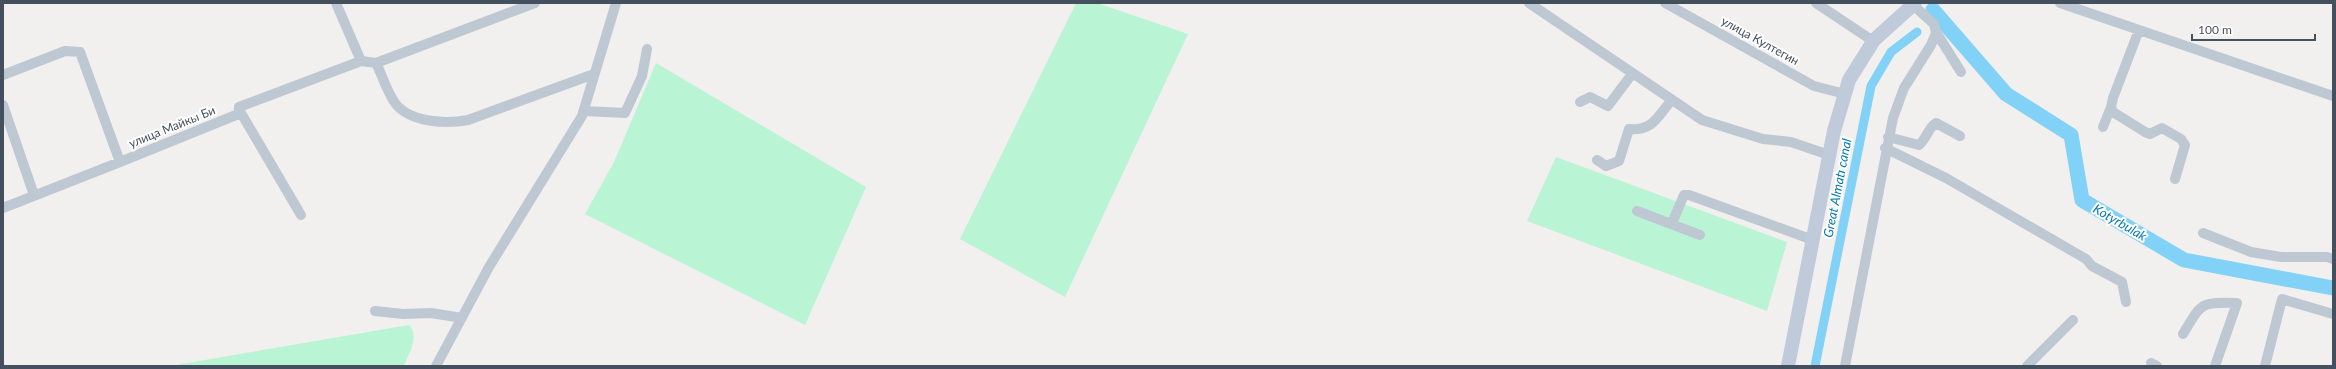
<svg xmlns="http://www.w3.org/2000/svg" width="2336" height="369" font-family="Lato,sans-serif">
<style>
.green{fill:#b9f4d5}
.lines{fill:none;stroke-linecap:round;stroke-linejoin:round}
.canal{stroke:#81d2f6;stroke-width:9}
.river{stroke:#81d2f6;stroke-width:15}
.minor{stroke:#bec8d3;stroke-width:10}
.secondary{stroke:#bfcada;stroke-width:14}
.labels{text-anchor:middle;stroke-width:4;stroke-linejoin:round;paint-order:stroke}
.street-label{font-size:12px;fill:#45505f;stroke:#fff}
.water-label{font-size:13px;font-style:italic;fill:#0179af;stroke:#fff}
</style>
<rect width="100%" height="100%" fill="#f2efef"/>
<!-- green -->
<path class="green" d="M 1076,3 L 1097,3 L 1188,34 L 1065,297 L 960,239 Z
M 656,63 L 866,187 L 805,325 L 585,214 L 614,162 Z
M 1556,157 L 1787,242 L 1767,311 L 1527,221 Z
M 409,325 C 420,336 409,353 404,366 L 170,366 Z"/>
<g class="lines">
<!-- canal -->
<path class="canal" d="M 1815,366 L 1871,86 L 1891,52 L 1917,32"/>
<!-- river -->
<path class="river" d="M 1933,10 L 2006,94 L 2071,135 L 2082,200 L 2184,260 L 2333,288"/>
<!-- minor -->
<path class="minor" d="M 1529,3 L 1702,120 L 1763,139 L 1791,142 L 1829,155
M 1665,3 L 1814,86 L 1845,94
M 1816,3 L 1873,41
M 2060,3 L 2333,96
M 2139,30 L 2113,98 L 2111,107 L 2113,112 L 2145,132 L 2150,134 L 2162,128 L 2181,139 L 2185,145 L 2175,179
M 1936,32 L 1961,72
M 361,61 L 376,63 L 535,3
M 376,63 C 382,75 388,94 395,103 C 410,123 447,124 468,120 L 594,74
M 3,75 L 65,51 L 80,52 L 120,162 L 241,113 L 301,215
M 1580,102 L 1590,97 L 1608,106 L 1632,74
M 3,105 L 34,195
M 584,111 L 625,113 L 642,76 L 647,49
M 239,114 L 239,107 L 361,61 L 336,3
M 2103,127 L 2111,107
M 1888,137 L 1919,145 C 1927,138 1928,128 1936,123 L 1960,136
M 1885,148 L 1946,178 L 2086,259 L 2092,266 L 2122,282 L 2126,302
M 1597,160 L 1606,166 L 1619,161 L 1629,129 C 1653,131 1657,117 1671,101
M 3,208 L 120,162
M 1637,211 L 1700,235
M 1672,223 L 1684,195 L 1689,195 L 1813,240
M 2203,233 L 2251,252 L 2281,257 L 2327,257 L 2333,259
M 375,311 L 403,314 L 431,313 L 462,318
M 2183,334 C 2202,303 2199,302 2237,303 L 2215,366
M 2151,363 L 2157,366
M 436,366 L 489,267 L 582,116 L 616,3
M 1845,366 L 1893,118 L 1904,88 L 1931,45 L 1936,33 L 1934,24 L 1913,5
M 2027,366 L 2073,320
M 2265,366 L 2282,299 L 2333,314"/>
<!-- secondary -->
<path class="secondary" d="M 1788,366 L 1834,131 L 1849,80 L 1874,40 L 1915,3"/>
</g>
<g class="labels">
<!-- street labels -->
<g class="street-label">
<text transform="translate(1760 41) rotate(29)" y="4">улица Култегин</text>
<text transform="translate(172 127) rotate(-22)" y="4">улица Майкы Би</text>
</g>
<!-- water labels -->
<g class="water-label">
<text transform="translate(1837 188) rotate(-79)" y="5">Great Almatı canal</text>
<text transform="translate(2120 222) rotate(30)" y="5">Kotyrbulak</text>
</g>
</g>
<!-- border -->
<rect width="2336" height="369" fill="none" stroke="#45505f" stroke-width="8"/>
<!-- scale -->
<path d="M2192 34v6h123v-6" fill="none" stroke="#45505f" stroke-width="2"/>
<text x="2198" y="34" font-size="12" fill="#45505f" stroke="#ffffff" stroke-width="3" paint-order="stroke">100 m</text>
</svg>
